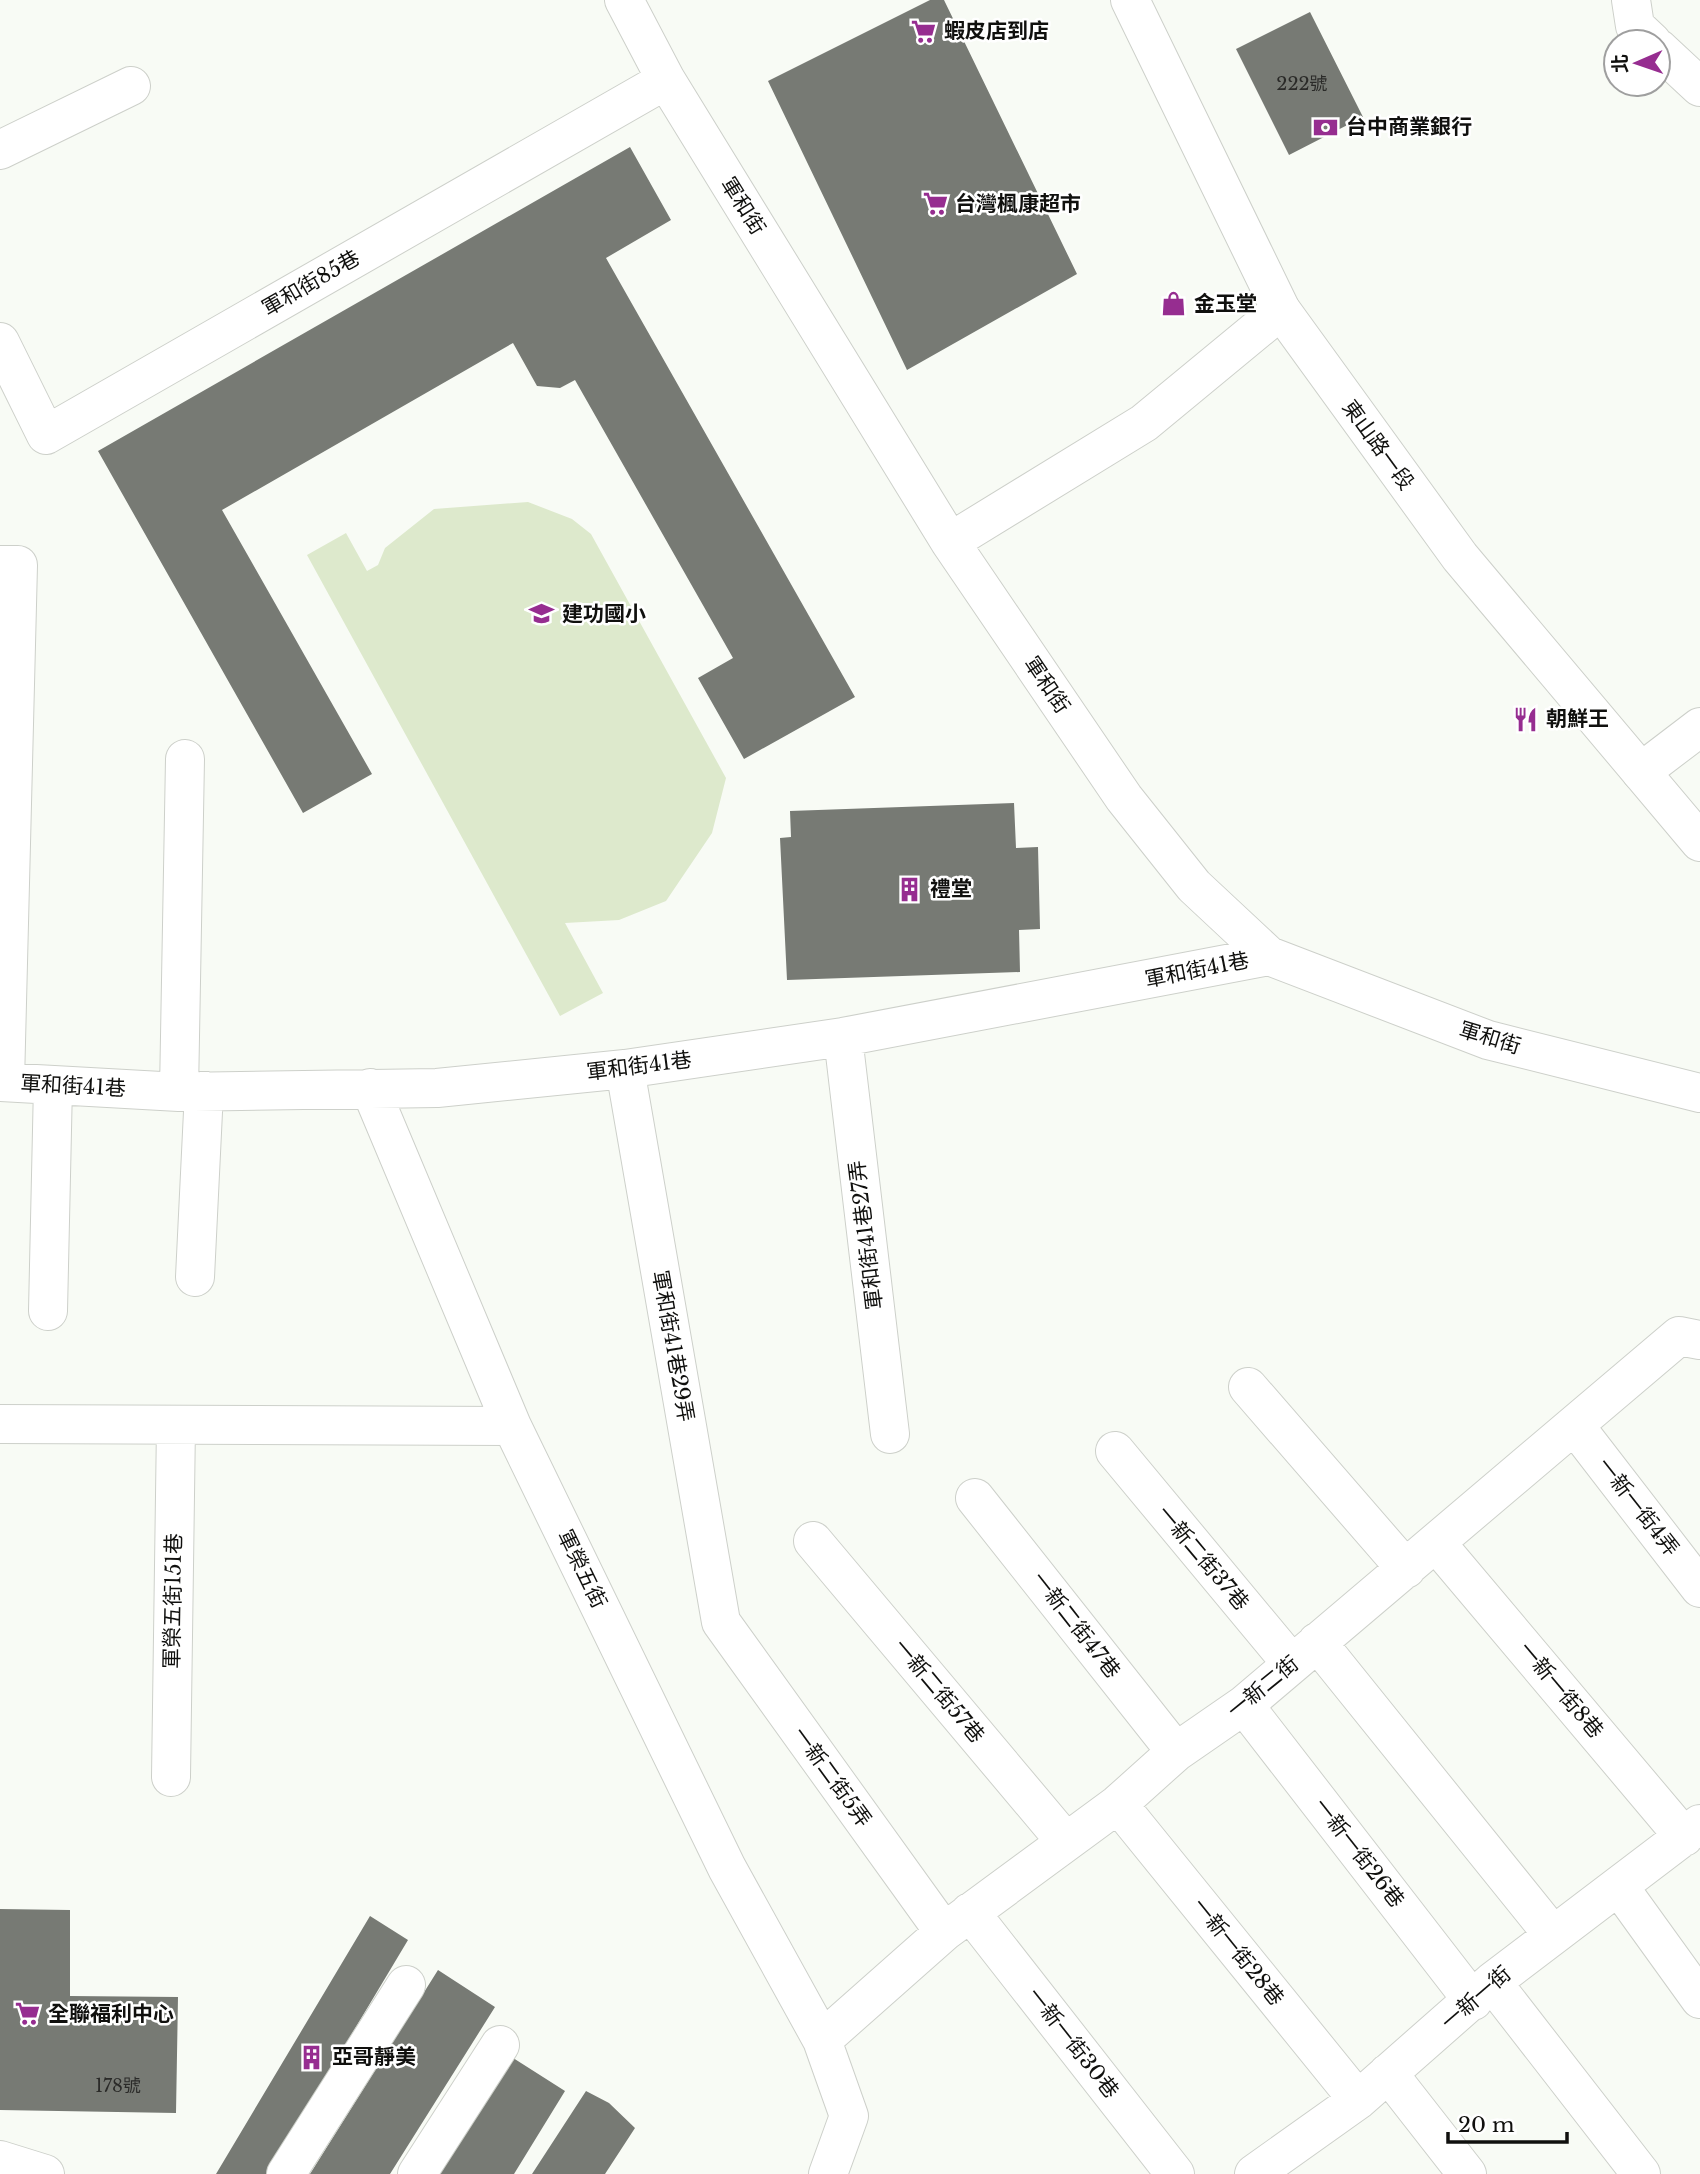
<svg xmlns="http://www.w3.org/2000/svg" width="1700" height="2174" font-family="'Libre Baskerville','Noto Sans TC',serif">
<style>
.green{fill:#dde9cc}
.building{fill:#777a74}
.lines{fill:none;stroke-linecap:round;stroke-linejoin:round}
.minor-casing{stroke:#cdd0ca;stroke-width:40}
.major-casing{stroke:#cdd0ca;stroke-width:40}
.minor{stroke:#fff;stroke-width:38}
.major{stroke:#fff;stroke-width:38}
.labels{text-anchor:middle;stroke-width:5;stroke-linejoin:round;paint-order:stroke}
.number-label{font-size:18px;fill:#2a2a28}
.poi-label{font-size:21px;font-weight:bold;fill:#10100e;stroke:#fff;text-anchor:start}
.street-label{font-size:21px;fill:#10100e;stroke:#fff}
</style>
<rect width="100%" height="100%" fill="#f8fbf5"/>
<!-- green -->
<path class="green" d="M 528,502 L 572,519 L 591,534 L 726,778 L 712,833 L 666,901 L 619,920 L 565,923 L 603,993 L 560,1016 L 307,555 L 346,533 L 367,571 L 378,565 L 385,548 L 434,509 Z"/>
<!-- building -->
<path class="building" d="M 930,0 L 944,0 L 1077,274 L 907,370 L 768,81 Z
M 1310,12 L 1363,117 L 1289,155 L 1236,49 Z
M 630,147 L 671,220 L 606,258 L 855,697 L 744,759 L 698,678 L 733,658 L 575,380 L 560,388 L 537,386 L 513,343 L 222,510 L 372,774 L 303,813 L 98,451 Z
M 1014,803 L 1016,848 L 1038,847 L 1040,929 L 1019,930 L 1020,972 L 787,980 L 780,838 L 791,837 L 790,811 Z
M 0,1909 L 70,1910 L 70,1996 L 178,1997 L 176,2113 L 0,2110 Z
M 370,1916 L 408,1940 L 268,2174 L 216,2174 Z
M 438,1970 L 495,2007 L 390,2174 L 310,2174 Z
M 510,2056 L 565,2091 L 514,2174 L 438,2174 Z
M 586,2091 L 609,2103 L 635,2128 L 605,2174 L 532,2174 Z"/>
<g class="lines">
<defs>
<path id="minor" d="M 624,0 L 666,80 L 950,542 L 1124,798 L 1194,886 L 1269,956 L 1488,1040 L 1700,1093
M 1631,0 L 1635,26 L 1652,42
M 1658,48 L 1700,87
M 0,150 L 131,86
M 0,342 L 46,435 L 666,80
M 950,542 L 1144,423 L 1281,310
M 0,565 L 18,565 L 5,1082
M 1641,772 L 1700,727
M 843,1037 L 890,1434
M 625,1069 L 721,1622 L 944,1932
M 0,1082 L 179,1092 L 437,1088 L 625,1069 L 843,1037 L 1269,956
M 370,1088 L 512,1426
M 179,1092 L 185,759
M 195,1277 L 204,1091
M 48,1311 L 53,1085
M 1248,1387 L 1406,1569
M 0,1424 L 512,1426 L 727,1868 L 822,2040 L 849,2116 L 828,2174
M 1575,1426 L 1700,1588
M 1115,1451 L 1292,1664
M 975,1498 L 1176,1752
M 813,1541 L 1066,1842
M 1437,1544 L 1684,1837
M 1317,1642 L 1553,1935
M 1244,1705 L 1473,2001
M 171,1777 L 176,1425
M 1118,1804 L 1358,2100
M 1620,1888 L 1700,1999
M 970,1912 L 1175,2174
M 1492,1982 L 1641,2174
M 822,2040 L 944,1932 L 1118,1804 L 1176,1752 L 1244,1705 L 1679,1336 L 1700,1340
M 1388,2073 L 1467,2174
M 0,2160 L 45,2174
M 286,2174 L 406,1985
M 417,2174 L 500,2045
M 1254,2174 L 1358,2100 L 1492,1982 L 1700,1824"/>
<path id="major" d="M 1130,0 L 1281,310 L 1460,557 L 1700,842"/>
</defs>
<!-- minor casing -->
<use href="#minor" class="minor-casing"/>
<!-- major casing -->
<use href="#major" class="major-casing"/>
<!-- minor -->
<use href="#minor" class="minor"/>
<!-- major -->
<use href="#major" class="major"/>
</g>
<!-- icons -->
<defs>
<symbol id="supermarket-bare" viewBox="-9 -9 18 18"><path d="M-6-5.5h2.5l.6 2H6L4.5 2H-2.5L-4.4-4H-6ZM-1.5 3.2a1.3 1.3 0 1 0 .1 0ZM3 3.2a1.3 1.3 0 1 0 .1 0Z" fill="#962d90" stroke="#fff" stroke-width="2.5" paint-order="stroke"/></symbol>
<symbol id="bank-bare" viewBox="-9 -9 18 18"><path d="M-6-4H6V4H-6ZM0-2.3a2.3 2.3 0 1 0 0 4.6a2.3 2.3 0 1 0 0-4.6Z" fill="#962d90" stroke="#fff" stroke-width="2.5" paint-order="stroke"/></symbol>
<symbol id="shop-bare" viewBox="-9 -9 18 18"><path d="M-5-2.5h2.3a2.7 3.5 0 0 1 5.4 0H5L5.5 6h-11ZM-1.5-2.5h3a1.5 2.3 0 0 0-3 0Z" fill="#962d90" stroke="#fff" stroke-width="2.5" paint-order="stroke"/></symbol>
<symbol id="school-bare" viewBox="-9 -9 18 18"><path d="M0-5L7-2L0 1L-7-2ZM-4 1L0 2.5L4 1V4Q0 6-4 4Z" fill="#962d90" stroke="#fff" stroke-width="2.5" paint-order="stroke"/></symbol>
<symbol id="restaurant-bare" viewBox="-9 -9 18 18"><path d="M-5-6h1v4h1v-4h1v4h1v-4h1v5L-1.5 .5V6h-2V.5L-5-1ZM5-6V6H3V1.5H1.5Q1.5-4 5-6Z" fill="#962d90" stroke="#fff" stroke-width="2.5" paint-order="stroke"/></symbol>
<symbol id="building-bare" viewBox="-9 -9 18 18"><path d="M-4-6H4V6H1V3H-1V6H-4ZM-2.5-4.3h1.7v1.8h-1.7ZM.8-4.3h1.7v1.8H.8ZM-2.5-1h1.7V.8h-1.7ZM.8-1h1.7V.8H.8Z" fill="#962d90" stroke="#fff" stroke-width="2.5" paint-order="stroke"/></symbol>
</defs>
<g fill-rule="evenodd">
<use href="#supermarket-bare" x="906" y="14" width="35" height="35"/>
<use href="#bank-bare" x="1308" y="110" width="35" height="35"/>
<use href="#supermarket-bare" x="918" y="186" width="35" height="35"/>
<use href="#shop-bare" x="1156" y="286" width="35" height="35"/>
<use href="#school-bare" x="524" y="596" width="35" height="35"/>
<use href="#restaurant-bare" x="1508" y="702" width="35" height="35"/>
<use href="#building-bare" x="892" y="872" width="35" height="35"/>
<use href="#supermarket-bare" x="10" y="1996" width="35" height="35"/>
<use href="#building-bare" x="294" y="2040" width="35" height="35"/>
</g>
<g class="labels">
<!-- number labels -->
<g class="number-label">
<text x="1302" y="90">222號</text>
<text x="118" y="2092">178號</text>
</g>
<!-- poi labels -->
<g class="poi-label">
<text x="944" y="38">蝦皮店到店</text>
<text x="1346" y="134">台中商業銀行</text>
<text x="955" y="211">台灣楓康超市</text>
<text x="1194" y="311">金玉堂</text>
<text x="562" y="621">建功國小</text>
<text x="1546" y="726">朝鮮王</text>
<text x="930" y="896">禮堂</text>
<text x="48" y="2021">全聯福利中心</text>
<text x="332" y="2064">亞哥靜美</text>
</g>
<!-- street labels -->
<g class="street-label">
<text transform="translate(743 206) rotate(58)" y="7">軍和街</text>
<text transform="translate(311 283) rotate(-30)" y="7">軍和街85巷</text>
<text transform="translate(1378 445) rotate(54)" y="7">東山路一段</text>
<text transform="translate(1047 685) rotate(56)" y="7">軍和街</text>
<text transform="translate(1197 970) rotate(-11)" y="7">軍和街41巷</text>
<text transform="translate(1490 1038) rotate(17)" y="7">軍和街</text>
<text transform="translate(639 1066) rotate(-7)" y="7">軍和街41巷</text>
<text transform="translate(73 1086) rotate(3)" y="7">軍和街41巷</text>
<text transform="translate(866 1235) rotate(-97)" y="7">軍和街41巷27弄</text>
<text transform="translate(673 1346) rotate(80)" y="7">軍和街41巷29弄</text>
<text transform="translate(1638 1507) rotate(52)" y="7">一新一街4弄</text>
<text transform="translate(1203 1558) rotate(50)" y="7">一新二街37巷</text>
<text transform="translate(582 1569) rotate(64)" y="7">軍榮五街</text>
<text transform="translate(173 1601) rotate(-89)" y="7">軍榮五街151巷</text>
<text transform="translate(1076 1625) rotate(52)" y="7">一新二街47巷</text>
<text transform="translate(1263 1687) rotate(-39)" y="7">一新二街</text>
<text transform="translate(1561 1690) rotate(50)" y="7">一新一街8巷</text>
<text transform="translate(939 1691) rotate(50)" y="7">一新二街57巷</text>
<text transform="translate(832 1777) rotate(54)" y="7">一新二街5弄</text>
<text transform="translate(1359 1853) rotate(52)" y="7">一新一街26巷</text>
<text transform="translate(1238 1952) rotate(51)" y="7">一新一街28巷</text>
<text transform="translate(1476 1998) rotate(-41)" y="7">一新一街</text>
<text transform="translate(1073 2043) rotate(52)" y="7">一新一街30巷</text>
</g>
</g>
<!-- north arrow -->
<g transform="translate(1637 63) rotate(268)"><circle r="33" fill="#ffffff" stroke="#9f9f9f" stroke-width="2"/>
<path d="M0-5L12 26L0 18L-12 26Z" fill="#962d90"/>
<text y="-10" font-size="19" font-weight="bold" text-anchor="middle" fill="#10100e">北</text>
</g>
<!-- scale -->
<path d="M1448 2132v10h119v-10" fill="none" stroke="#10100e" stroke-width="3.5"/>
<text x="1458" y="2132" font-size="21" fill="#10100e" stroke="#ffffff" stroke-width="5" paint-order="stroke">20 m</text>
</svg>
